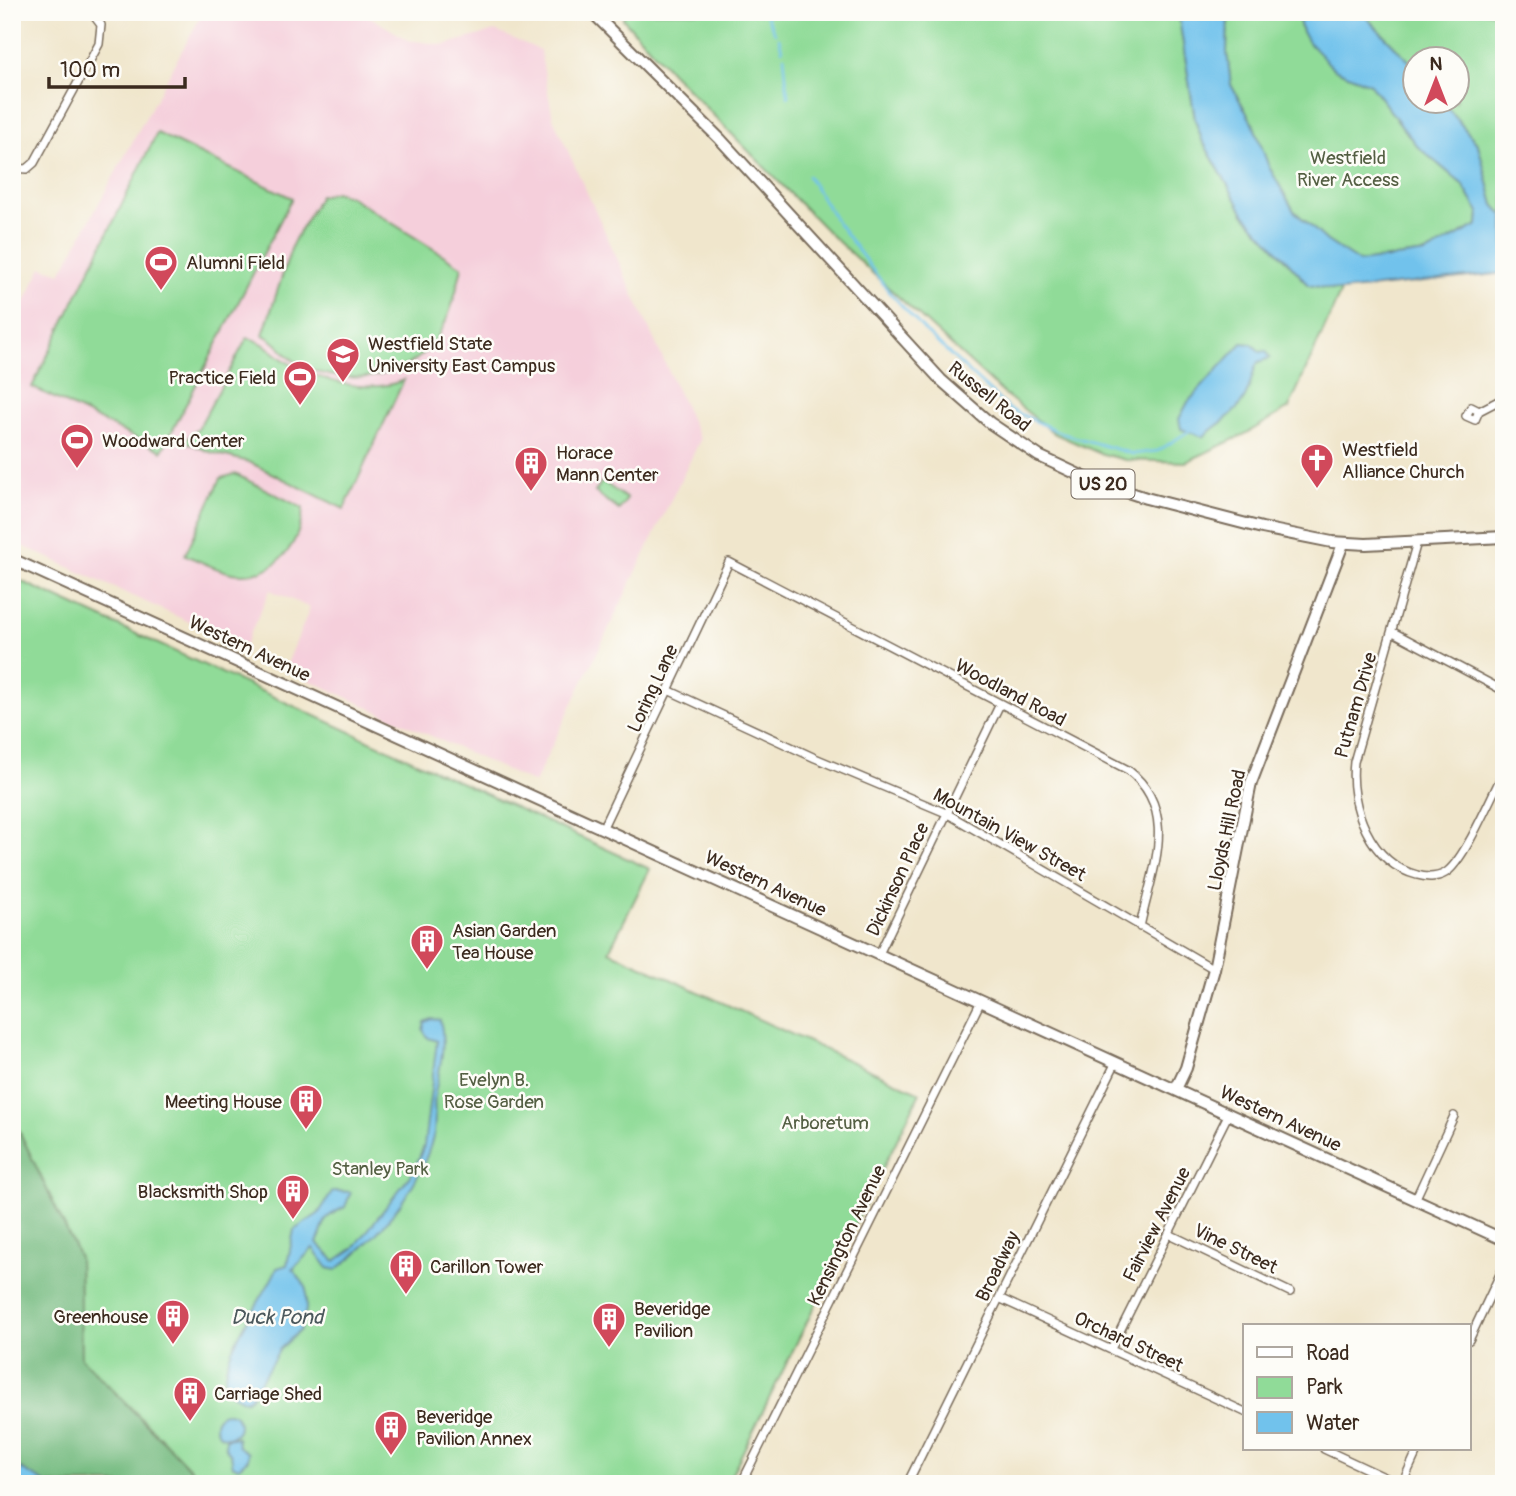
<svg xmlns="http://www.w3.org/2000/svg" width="1516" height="1496" font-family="Pangolin,sans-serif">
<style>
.built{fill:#f5cfdb}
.green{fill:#90db98;stroke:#66825b;stroke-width:2}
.forest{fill:#74bb80;stroke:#58724f;stroke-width:2}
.water{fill:#71c2ec;stroke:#567685;stroke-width:2}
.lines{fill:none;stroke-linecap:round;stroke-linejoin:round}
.stream{stroke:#71c2ec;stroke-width:2.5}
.minor-casing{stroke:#7a6c5b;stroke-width:10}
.secondary-casing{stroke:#7a6c5b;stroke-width:14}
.primary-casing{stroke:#7a6c5b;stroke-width:14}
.minor{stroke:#fff;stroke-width:7}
.secondary{stroke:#fff;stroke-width:10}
.primary{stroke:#fff;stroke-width:10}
.labels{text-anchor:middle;stroke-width:5;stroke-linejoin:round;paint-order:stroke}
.shield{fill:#fdfcf7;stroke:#75695f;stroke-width:2}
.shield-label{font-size:18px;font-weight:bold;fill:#3b2a1e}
.park-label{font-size:19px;fill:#545f43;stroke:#fdfcf7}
.poi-label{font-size:19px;fill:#3b2a1e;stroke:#fdfcf7;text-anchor:start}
.street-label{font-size:19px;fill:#3b2a1e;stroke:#fdfcf7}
.water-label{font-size:21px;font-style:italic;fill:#4b585c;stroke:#fdfcf7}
</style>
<rect width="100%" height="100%" fill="#fdfcf7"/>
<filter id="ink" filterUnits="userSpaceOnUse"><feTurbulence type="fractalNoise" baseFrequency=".0143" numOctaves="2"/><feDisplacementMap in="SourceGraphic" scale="14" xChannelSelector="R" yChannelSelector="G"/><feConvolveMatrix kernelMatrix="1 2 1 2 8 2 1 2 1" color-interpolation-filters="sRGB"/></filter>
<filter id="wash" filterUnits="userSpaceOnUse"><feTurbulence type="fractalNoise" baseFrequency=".00686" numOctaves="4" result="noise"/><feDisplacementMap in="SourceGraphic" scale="28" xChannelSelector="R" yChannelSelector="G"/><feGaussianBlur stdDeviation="1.57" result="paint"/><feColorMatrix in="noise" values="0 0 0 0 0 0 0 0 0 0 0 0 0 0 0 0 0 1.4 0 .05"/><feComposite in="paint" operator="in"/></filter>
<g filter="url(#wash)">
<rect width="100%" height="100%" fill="#f0e6cc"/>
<!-- built -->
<path class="built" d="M 203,12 L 362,12 L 408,40 L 444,45 L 495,31 L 540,50 L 553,118 L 700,440 L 534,783 L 285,669 L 310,608 L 270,590 L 244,647 L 12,541 L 12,327 L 42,267 L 61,273 Z"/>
<!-- green -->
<path class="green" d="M 625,12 L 1178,12 L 1195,119 L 1202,140 L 1245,215 L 1309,285 L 1341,291 L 1289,408 L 1245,434 L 1186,462 L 1125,460 L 1099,453 L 1055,434 L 1002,392 L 831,235 L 672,73 L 623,19 Z
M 1228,12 L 1297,12 L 1302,32 L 1334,69 L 1370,84 L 1417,146 L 1462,184 L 1479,212 L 1478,225 L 1426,253 L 1359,262 L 1327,241 L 1294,211 L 1269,167 L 1253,124 L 1231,85 L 1227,52 Z
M 1361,12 L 1504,12 L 1504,216 L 1494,205 L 1478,145 L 1443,102 L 1456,102 L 1456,60 L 1414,60 L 1414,66 Z
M 157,133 L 292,198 L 162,451 L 32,387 Z
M 335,192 L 349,196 L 462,267 C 456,293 450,320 434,342 C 404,383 336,387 296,362 C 283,354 278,341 263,335 L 293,243 L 320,196 Z
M 247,338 C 266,341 274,355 289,363 C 320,381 369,395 404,380 L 344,509 L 249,462 L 210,452 L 184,441 L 198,429 Z
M 235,474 L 303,508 C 300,546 274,580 232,573 C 215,570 201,561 185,555 L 221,478 Z
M 602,481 L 627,499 L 619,510 L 595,492 Z
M 12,577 L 650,869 L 609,951 L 920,1093 L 727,1484 L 205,1484 L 159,1436 L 47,1484 L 12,1464 L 155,1432 L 81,1358 L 79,1257 L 12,1116 Z"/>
<!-- forest -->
<path class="forest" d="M 12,1116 L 79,1257 L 81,1358 L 205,1484 L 47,1484 L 12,1464 Z"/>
<!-- water -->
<path class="water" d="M 1178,12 L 1228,12 L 1227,52 L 1231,85 L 1253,124 L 1269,167 L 1294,211 L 1327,241 L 1359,262 L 1426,253 L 1478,225 L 1479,212 L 1462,184 L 1417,146 L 1370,84 L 1334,69 L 1311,45 L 1302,32 L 1297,12 L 1361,12 L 1414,66 L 1414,102 L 1443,102 L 1478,145 L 1494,205 L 1504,216 L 1504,273 L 1341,291 L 1309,285 L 1245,215 L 1202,140 L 1195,119 Z
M 1242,343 L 1252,344 L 1260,352 L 1266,351 L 1270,358 L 1258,362 C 1251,374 1251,388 1244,399 C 1235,415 1216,425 1203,437 L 1181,429 L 1179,419 L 1188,402 Z
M 432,1019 L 440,1020 C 447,1045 439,1069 435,1094 C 433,1108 437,1124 433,1137 C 419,1189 378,1239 336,1270 L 328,1268 L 313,1248 L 293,1269 L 306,1287 L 306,1310 L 300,1330 L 280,1349 L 251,1397 L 245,1401 C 240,1397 229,1395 227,1389 C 214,1359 266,1296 277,1268 L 287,1265 L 294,1230 L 318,1214 L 333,1191 L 351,1192 L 345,1207 C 318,1221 330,1216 317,1243 L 335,1261 L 354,1248 L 413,1172 L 424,1146 L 437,1041 L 428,1038 L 423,1030 L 425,1022 Z
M215 1425a12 12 0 1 1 24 0a12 12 0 1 1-24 0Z
M 237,1437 L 238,1446 L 248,1453 L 248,1459 L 239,1467 L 233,1466 L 231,1455 L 225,1447 L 226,1439 Z
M 12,1464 L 47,1484 L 12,1484 Z"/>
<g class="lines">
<!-- stream -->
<path class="stream" d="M 764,12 L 775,33
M 779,38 L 782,50
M 784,56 L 788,97
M 808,176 L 837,222 L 890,293 L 928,334 L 1009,409 L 1064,434 L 1133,454 L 1158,451 L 1189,431"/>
</g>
</g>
<g filter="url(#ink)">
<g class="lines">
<defs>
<path id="minor" d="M 12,168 L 27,169 L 34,163 L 99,44 L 101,25 L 91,12
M 1479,411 L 1471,407 L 1466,416 L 1475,420 L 1479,411 L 1504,398
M 1417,542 L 1354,762 C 1349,806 1370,863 1417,875 C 1427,878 1440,878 1448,871 C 1467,855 1491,796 1504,772
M 1393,632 L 1504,691
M 668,690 L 815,758 L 946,813 L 1214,969
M 603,827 L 729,562 L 1128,770 C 1181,811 1151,872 1140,927
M 879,954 L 1000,704
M 1415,1200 L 1454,1116
M 1169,1234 L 1290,1292
M 999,1298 L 1245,1412
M 1469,1340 L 1504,1266
M 1111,1349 L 1229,1113
M 1324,1449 L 1399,1484
M 741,1484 L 981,1001
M 907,1484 L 1116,1062
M 1402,1484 L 1418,1449"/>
<path id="secondary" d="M 12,559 L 1504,1240
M 1176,1089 L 1186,1068 L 1214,969 L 1251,783 L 1343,544"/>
<path id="primary" d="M 592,12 L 720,139 L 941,380 L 990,423 L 1039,456 L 1088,479 L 1146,498 L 1262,528 L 1332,542 L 1366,544 L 1504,537"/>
</defs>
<!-- minor casing -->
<use href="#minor" class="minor-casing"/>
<!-- secondary casing -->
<use href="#secondary" class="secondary-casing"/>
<!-- primary casing -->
<use href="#primary" class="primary-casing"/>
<!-- minor -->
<use href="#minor" class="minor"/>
<!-- secondary -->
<use href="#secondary" class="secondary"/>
<!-- primary -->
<use href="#primary" class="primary"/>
</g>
</g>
<!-- icons -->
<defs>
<symbol id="stadium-pin" viewBox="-11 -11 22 30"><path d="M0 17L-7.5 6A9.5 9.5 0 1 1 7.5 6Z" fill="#d1495b" stroke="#fdfcf7"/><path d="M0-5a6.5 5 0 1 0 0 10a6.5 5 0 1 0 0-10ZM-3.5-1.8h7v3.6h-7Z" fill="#fff"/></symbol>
<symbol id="university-pin" viewBox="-11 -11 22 30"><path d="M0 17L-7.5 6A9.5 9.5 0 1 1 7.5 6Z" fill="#d1495b" stroke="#fdfcf7"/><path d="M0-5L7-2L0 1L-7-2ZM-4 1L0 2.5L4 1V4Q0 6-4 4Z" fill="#fff"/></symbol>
<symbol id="church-pin" viewBox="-11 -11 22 30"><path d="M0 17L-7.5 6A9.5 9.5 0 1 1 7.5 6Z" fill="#d1495b" stroke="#fdfcf7"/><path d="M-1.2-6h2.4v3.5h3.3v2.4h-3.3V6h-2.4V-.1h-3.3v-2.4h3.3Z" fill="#fff"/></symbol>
<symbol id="building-pin" viewBox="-11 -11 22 30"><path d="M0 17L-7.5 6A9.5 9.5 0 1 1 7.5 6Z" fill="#d1495b" stroke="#fdfcf7"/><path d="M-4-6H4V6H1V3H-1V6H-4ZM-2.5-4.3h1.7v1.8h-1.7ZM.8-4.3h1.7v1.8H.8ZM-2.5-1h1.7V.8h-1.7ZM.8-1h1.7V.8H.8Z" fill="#fff"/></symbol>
</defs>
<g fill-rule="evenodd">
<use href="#stadium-pin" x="142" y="243" width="38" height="52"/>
<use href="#university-pin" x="324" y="335" width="38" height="52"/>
<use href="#stadium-pin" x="281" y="358" width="38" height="52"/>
<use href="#stadium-pin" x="58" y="421" width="38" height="52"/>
<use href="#church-pin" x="1298" y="441" width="38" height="52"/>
<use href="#building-pin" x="512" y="444" width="38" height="52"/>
<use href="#building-pin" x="408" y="922" width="38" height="52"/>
<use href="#building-pin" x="287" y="1082" width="38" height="52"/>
<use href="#building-pin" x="274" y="1172" width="38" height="52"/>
<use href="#building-pin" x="387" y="1247" width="38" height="52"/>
<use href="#building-pin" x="154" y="1297" width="38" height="52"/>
<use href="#building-pin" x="590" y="1300" width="38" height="52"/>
<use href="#building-pin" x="171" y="1374" width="38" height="52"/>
<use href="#building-pin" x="372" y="1408" width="38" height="52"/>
</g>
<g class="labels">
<!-- shield labels -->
<rect class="shield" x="1071.5" y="469.5" width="63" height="29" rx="5"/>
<g class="shield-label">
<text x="1103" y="490">US 20</text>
</g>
<!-- park labels -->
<g class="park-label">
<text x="1348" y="164">Westfield<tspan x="1348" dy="22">River Access</tspan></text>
<text x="494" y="1086">Evelyn B.<tspan x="494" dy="22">Rose Garden</tspan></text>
<text x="825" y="1129">Arboretum</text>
<text x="380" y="1175">Stanley Park</text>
</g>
<!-- poi labels -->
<g class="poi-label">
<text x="186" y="269">Alumni Field</text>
<text x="368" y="350">Westfield State<tspan x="368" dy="22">University East Campus</tspan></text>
<text x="276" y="384" text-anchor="end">Practice Field</text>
<text x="102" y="447">Woodward Center</text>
<text x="1342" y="456">Westfield<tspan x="1342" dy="22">Alliance Church</tspan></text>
<text x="556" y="459">Horace<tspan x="556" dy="22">Mann Center</tspan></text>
<text x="452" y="937">Asian Garden<tspan x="452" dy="22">Tea House</tspan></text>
<text x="282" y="1108" text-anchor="end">Meeting House</text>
<text x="268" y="1198" text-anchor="end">Blacksmith Shop</text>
<text x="430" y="1273">Carillon Tower</text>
<text x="634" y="1315">Beveridge<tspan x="634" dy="22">Pavilion</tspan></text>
<text x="148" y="1323" text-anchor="end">Greenhouse</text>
<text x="214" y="1400">Carriage Shed</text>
<text x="416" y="1423">Beveridge<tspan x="416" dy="22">Pavilion Annex</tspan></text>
</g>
<!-- street labels -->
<g class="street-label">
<text transform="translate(990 396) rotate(39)" y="7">Russell Road</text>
<text transform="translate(250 648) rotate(25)" y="7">Western Avenue</text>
<text transform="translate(652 688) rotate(-65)" y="7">Loring Lane</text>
<text transform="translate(1011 692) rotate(28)" y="7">Woodland Road</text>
<text transform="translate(1355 705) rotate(-74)" y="7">Putnam Drive</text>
<text transform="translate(1226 830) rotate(-78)" y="7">Lloyds Hill Road</text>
<text transform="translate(1010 834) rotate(29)" y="7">Mountain View Street</text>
<text transform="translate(897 879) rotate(-65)" y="7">Dickinson Place</text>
<text transform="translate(766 883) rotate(25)" y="7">Western Avenue</text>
<text transform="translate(1281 1118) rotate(25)" y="7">Western Avenue</text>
<text transform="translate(1156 1224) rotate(-63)" y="7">Fairview Avenue</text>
<text transform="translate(846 1235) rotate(-64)" y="7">Kensington Avenue</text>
<text transform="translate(1236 1248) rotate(26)" y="7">Vine Street</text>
<text transform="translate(997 1266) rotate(-64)" y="7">Broadway</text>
<text transform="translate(1129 1341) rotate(25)" y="7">Orchard Street</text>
</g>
<!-- water labels -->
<g class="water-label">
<text x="277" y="1324">Duck Pond</text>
</g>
</g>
<!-- margin -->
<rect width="1516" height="1496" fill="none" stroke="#fdfcf7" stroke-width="42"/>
<!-- legend -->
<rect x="1243" y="1324" width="228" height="126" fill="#fdfcf7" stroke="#afa8a0" stroke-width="2"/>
<rect x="1257" y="1347" width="35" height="10" fill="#ffffff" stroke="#afa8a0" stroke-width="2"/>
<text x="1306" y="1360" font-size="21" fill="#3b2a1e">Road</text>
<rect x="1257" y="1377" width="35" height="21" fill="#90db98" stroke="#afa8a0" stroke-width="2"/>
<text x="1306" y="1394" font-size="21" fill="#3b2a1e">Park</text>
<rect x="1257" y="1412" width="35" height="21" fill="#71c2ec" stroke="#afa8a0" stroke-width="2"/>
<text x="1306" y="1430" font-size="21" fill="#3b2a1e">Water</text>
<!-- north arrow -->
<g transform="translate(1436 80)"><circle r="33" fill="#fdfcf7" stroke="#afa8a0" stroke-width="2"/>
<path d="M0-5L12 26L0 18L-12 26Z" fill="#d1495b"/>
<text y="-10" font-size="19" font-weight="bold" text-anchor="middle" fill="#3b2a1e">N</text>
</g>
<!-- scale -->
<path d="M49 77v10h136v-10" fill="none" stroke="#3b2a1e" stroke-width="3.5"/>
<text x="60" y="77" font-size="21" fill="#3b2a1e" stroke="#fdfcf7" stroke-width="5" paint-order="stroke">100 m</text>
</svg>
